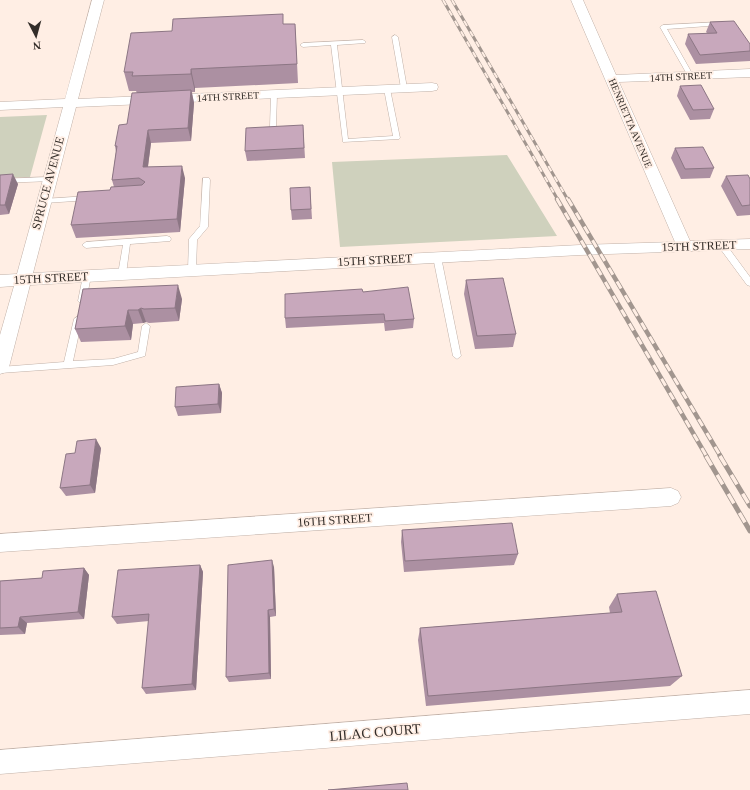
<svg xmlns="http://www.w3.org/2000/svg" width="750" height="790" font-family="Georgia,serif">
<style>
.green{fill:#cfd1bd}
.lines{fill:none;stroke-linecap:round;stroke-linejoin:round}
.lane-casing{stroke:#c1b1a8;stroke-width:1}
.street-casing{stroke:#c1b1a8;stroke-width:1}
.lane{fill:#fff;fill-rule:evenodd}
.street{fill:#fff;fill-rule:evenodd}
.rail-far2-casing{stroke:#a2968f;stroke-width:3}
.rail-far1-casing{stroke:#a2968f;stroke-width:4.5}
.rail-casing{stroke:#a2968f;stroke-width:5}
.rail-far2{stroke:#ffeee4;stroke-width:2;stroke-dasharray:6;stroke-linecap:butt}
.rail-far1{stroke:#ffeee4;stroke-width:3;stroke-dasharray:8;stroke-linecap:butt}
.rail{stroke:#ffeee4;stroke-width:3.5;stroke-dasharray:11;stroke-linecap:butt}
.wall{fill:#ac90a2}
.shaded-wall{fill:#8c7684}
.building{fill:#c8a8bc;stroke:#8c7684}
.labels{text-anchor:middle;stroke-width:3.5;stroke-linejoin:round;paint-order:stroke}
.far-street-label{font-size:10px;fill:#332d29;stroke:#ffeee4}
.street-label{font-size:12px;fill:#332d29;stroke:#ffeee4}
.near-street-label{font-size:14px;fill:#332d29;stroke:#ffeee4}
</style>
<rect width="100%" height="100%" fill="#ffeee4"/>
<!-- green -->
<path class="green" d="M 47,115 L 30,177 L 0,178 L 0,117 Z
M 507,155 L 557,236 L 340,247 L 332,162 Z"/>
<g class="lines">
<defs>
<path id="lane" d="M 720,22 L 722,23 L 722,25 L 667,29 L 693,75 L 688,76 L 660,27 L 663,25 Z
M 395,35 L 398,37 L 407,88 L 404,90 L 401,88 L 392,37 Z
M 363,40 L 366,42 L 365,43 L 337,45 L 348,139 L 393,136 L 384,89 L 387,87 L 390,89 L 400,138 L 399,139 L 343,142 L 331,45 L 303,47 L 300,45 L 303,43 Z
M 274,92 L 277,94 L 276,127 L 273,129 L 270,127 L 271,94 Z
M 49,177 L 53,179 L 52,181 L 0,183 L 0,179 Z
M 203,178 L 209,178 L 210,180 L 208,227 L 197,240 L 196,270 L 192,273 L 188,270 L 189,239 L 200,226 Z
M 88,196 L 91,196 L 91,200 L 44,203 L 40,201 L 44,199 Z
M 167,236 L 170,237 L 171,239 L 170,241 L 130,244 L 126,274 L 122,277 L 118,274 L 123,245 L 86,248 L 82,245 L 86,242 Z
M 722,242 L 725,243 L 750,277 L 750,286 L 747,285 L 719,247 L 718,245 L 719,243 Z
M 437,254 L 441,257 L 461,356 L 457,359 L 453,356 L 433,257 Z
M 87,273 L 91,276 L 86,301 L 82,304 L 78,301 L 83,276 Z
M 78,316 L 82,319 L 73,361 L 113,359 L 138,352 L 142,326 L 146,323 L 150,326 L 145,356 L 113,365 L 0,373 L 0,367 L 64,362 L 74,319 Z"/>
<path id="street" d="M 92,0 L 104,0 L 78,99 L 432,83 L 437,84 L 438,87 L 437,90 L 432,91 L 76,107 L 33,273 L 580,245 L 675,242 L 571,0 L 583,0 L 616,75 L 750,69 L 750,77 L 619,82 L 690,241 L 750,239 L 750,249 L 580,255 L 30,285 L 9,367 L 6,372 L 0,374 L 0,335 L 14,286 L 0,287 L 0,275 L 17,274 L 63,107 L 0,110 L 0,102 L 65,99 Z
M 671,488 L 678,491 L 681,497 L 678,503 L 671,506 L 0,552 L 0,534 Z
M 750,690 L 750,714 L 0,774 L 0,750 Z"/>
</defs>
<!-- lane casing -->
<use href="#lane" class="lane-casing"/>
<!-- street casing -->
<use href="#street" class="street-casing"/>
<!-- lane -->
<use href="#lane" class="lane"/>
<!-- street -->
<use href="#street" class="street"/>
<defs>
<path id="rail-far2" d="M 443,0 L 558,200
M 452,0 L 568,200"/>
<path id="rail-far1" d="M 557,199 L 707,457
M 568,199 L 721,457"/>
<path id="rail" d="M 706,456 L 750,531
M 720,456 L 750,506"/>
</defs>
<!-- rail-far2 casing -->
<use href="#rail-far2" class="rail-far2-casing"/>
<!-- rail-far1 casing -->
<use href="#rail-far1" class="rail-far1-casing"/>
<!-- rail casing -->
<use href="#rail" class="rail-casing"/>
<!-- rail-far2 -->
<use href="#rail-far2" class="rail-far2"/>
<!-- rail-far1 -->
<use href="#rail-far1" class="rail-far1"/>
<!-- rail -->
<use href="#rail" class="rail"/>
</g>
<!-- wall -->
<path class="wall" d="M 710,22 L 750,44 L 750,61 L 696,64 L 685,44 L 688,34 L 708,34 L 706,32 Z
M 295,24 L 296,42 L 298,83 L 195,88 L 195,92 L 192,92 L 194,103 L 191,141 L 151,143 L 148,167 L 185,178 L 180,232 L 76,238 L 71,225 L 114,187 L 112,180 L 116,152 L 115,146 L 127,124 L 137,93 L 136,91 L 129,91 L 124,72 L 172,31 Z
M 680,86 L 714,109 L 710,119 L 690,120 L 677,96 Z
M 303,125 L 305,158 L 247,161 L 245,151 Z
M 675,148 L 714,168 L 710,178 L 681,179 L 671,158 Z
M 0,175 L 18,184 L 9,214 L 0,215 Z
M 726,176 L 750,179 L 750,215 L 737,216 L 721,186 Z
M 310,187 L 312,219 L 292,220 L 291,210 Z
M 466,280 L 516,334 L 513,347 L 475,349 L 464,294 Z
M 83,289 L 182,299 L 179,321 L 149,323 L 146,322 L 143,323 L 133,324 L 131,340 L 81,342 L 75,329 Z
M 363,292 L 414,319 L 413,328 L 385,331 L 384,323 L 286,328 L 285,318 Z
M 219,384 L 222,393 L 221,413 L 178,416 L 175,407 Z
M 101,448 L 95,493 L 66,496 L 60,488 L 75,453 Z
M 402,530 L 518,554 L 514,565 L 404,572 L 401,542 Z
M 200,565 L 203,572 L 196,690 L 146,694 L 142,688 L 149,621 L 117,624 L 112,617 Z
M 274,567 L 276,616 L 270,617 L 271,679 L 229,682 L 226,677 Z
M 84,568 L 89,575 L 84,619 L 27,623 L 25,634 L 0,635 L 0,581 L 42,578 Z
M 617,594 L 682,676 L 670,686 L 426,706 L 418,640 L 420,628 L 610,613 L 609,607 Z"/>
<!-- shaded-wall -->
<path class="shaded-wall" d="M 191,69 L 195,88 L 195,92 L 191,74 Z
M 191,90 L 194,103 L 191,141 L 188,128 Z
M 148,130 L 151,143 L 146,180 L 143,167 Z
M 182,166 L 185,178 L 180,232 L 177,219 Z
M 13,174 L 18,184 L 9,214 L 5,205 Z
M 178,285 L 182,299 L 179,321 L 175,308 Z
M 141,308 L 146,322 L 143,323 L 138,310 Z
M 128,310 L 133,324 L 131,340 L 125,326 Z
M 219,384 L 222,393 L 221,413 L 218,404 Z
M 96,439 L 101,448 L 95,493 L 90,485 Z
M 272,560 L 274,567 L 276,616 L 274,609 Z
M 200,565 L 203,572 L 196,690 L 192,684 Z
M 84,568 L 89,575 L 84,619 L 78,612 Z
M 268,610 L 270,617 L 271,679 L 269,673 Z
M 20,617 L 27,623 L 25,634 L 18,627 Z"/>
<!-- building -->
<path class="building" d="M 283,14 L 283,24 L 295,24 L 297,64 L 191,69 L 191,74 L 132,76 L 133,72 L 124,72 L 131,33 L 172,31 L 173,19 Z
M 734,21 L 750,44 L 750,51 L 700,55 L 688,34 L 717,33 L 710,22 Z
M 701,85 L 714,109 L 693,110 L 680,86 Z
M 191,90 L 188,128 L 148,130 L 143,167 L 182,166 L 177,219 L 71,225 L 78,192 L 110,190 L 111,187 L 142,185 L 145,182 L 139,178 L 112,180 L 117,146 L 115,146 L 119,125 L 127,124 L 132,93 Z
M 303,125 L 304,148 L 245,151 L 246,128 Z
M 703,147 L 714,168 L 685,169 L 675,148 Z
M 13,174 L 5,205 L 0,205 L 0,175 Z
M 748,175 L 750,179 L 750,205 L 742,206 L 726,176 Z
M 310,187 L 311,209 L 291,210 L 290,188 Z
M 503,278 L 516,334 L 477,336 L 466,280 Z
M 178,285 L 175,308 L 144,309 L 141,308 L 138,310 L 128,310 L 125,326 L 75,329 L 83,289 Z
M 408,287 L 414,319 L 385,321 L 384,314 L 285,318 L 285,294 L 362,289 L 363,292 Z
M 219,384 L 218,404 L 175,407 L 176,387 Z
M 96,439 L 90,485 L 60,488 L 66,454 L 75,453 L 77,441 Z
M 512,523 L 518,554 L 405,561 L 402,530 Z
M 272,560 L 274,609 L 268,610 L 269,673 L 226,677 L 228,565 Z
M 200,565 L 192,684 L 142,688 L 149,614 L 112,617 L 118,570 Z
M 84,568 L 78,612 L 20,617 L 18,627 L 0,628 L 0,581 L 42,578 L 43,571 Z
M 656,591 L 682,676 L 428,696 L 420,628 L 622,612 L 617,594 Z
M 407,783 L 408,790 L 328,790 Z"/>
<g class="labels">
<!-- far-street labels -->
<g class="far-street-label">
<text transform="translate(681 76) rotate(-3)" y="4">14TH STREET</text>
<text transform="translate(228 96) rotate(-3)" y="4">14TH STREET</text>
<text transform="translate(631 123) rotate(67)" y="4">HENRIETTA AVENUE</text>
</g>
<!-- street labels -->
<g class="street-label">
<text transform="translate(48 183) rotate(-75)" y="4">SPRUCE AVENUE</text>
<text transform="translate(699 246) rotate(-2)" y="4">15TH STREET</text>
<text transform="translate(375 260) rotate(-3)" y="4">15TH STREET</text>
<text transform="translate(51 278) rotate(-3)" y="4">15TH STREET</text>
<text transform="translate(335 520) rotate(-4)" y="4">16TH STREET</text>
</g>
<!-- near-street labels -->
<g class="near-street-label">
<text transform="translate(375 732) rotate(-5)" y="5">LILAC COURT</text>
</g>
</g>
<!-- north arrow -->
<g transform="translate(36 36) rotate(174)" stroke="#ffeee4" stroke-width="3" paint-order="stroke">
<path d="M0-3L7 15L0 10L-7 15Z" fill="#332d29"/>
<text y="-6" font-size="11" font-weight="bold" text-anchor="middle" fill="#332d29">N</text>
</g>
</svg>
